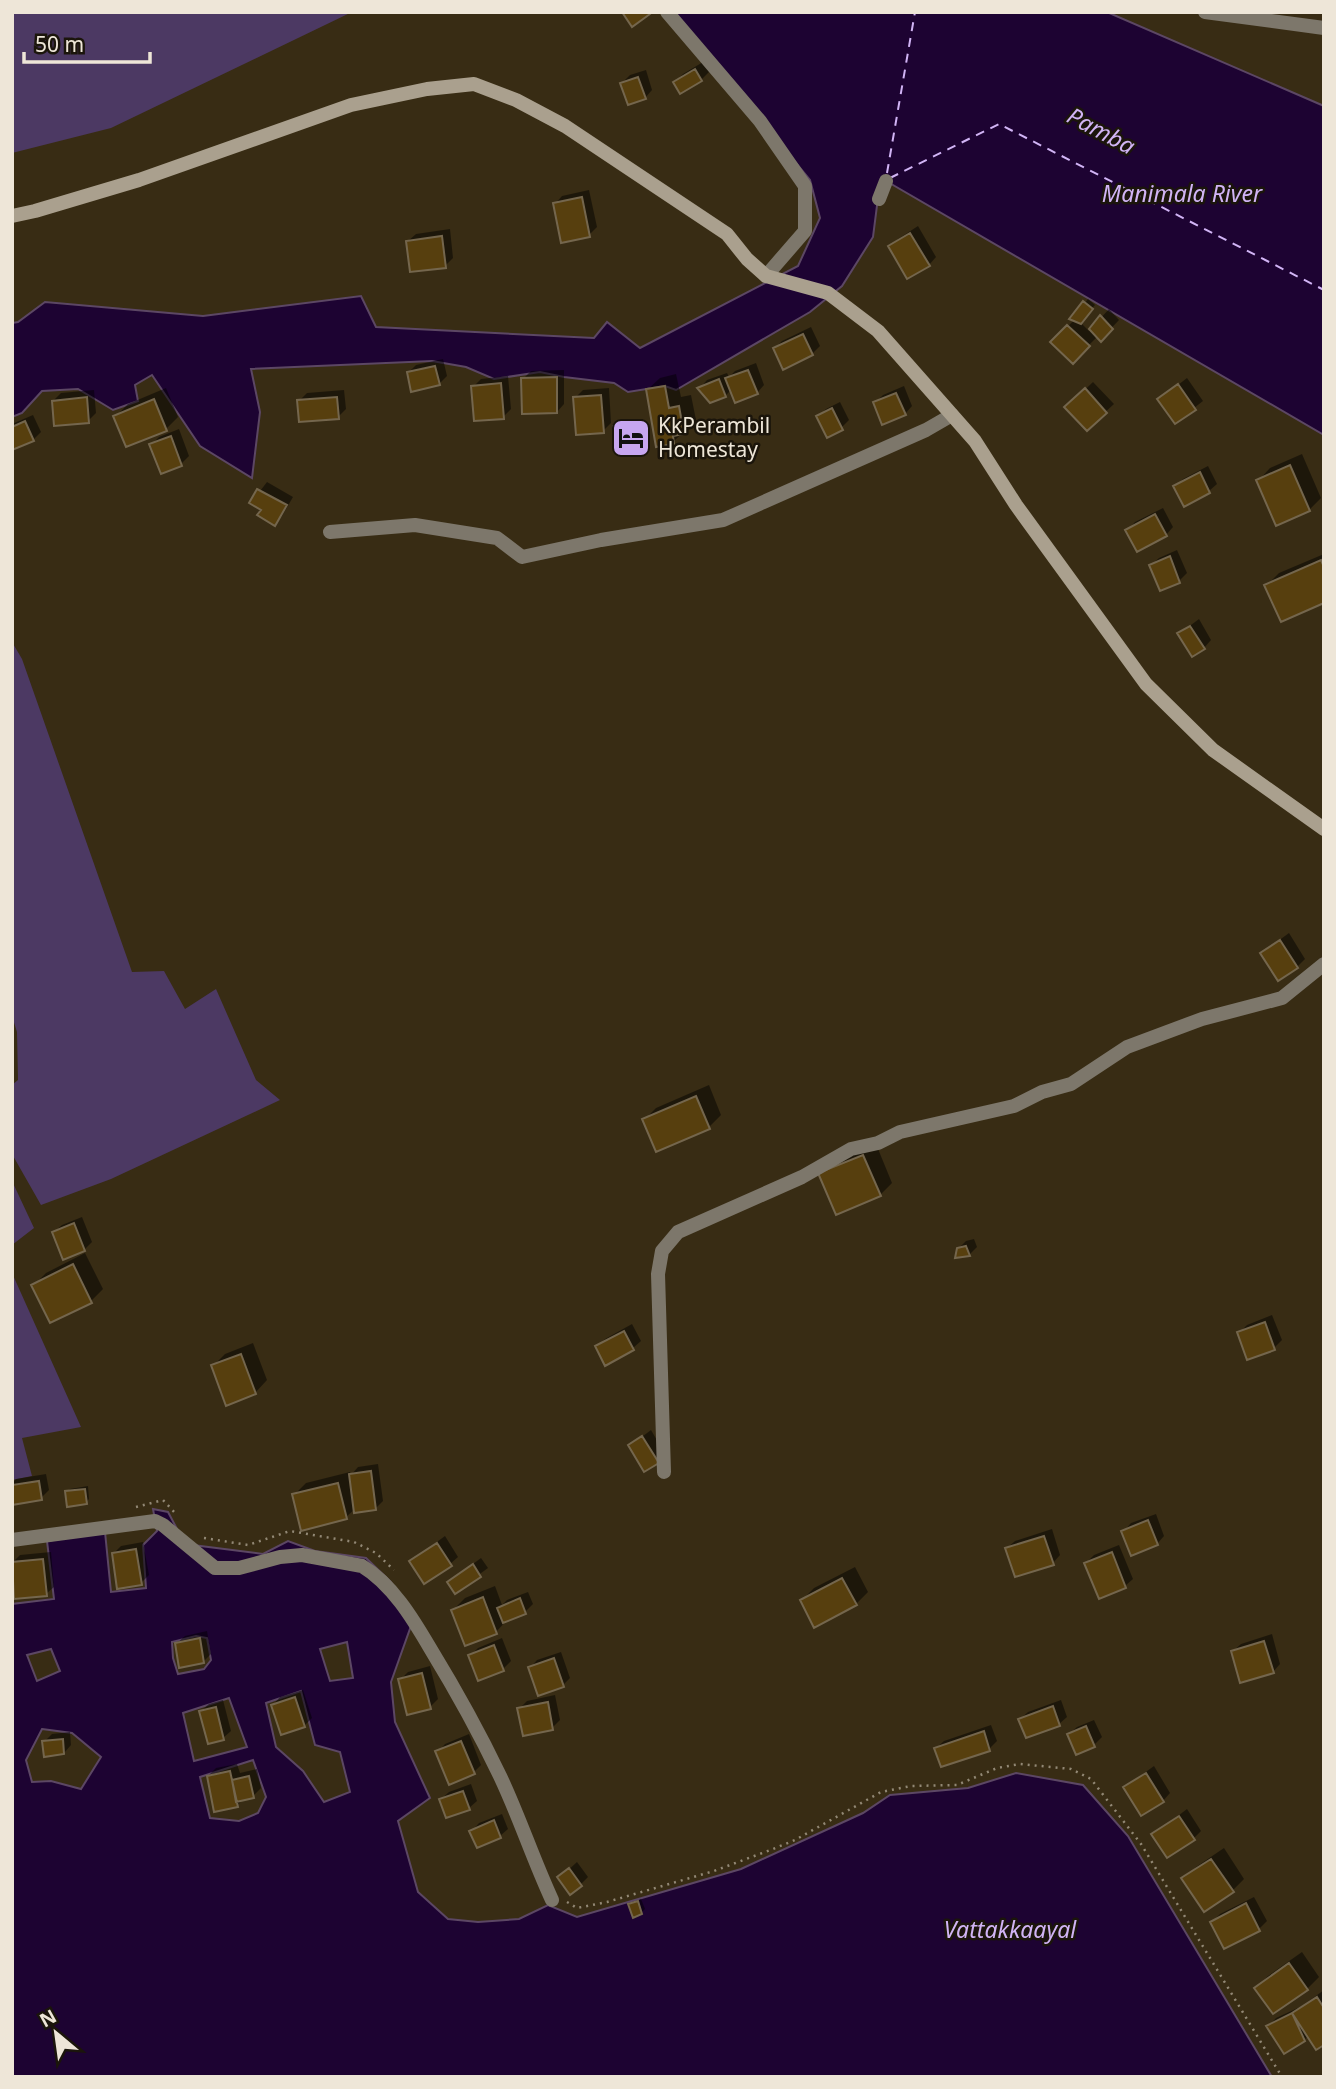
<svg xmlns="http://www.w3.org/2000/svg" width="1336" height="2089" font-family="'Noto Sans',sans-serif">
<style>
.green{fill:#4c3963}
.water{fill:#1d0332;stroke:#5c4764;stroke-width:2;fill-rule:evenodd}
.shadow{fill:#0007}
.lines{fill:none;stroke-linecap:round;stroke-linejoin:round}
.ferry{stroke:#d1b4f5;stroke-width:2;stroke-dasharray:9 7;stroke-linecap:butt}
.building{fill:#573f0e;stroke:#74664d;stroke-width:2}
.path{stroke:#928875;stroke-width:2.5;stroke-dasharray:2 5;stroke-linecap:butt}
.street{stroke:#7d776b;stroke-width:14}
.secondary{stroke:#aaa08e;stroke-width:14}
.labels{text-anchor:middle;stroke-width:5;stroke-linejoin:round;paint-order:stroke}
.poi-label{font-size:21px;fill:#eee6d8;stroke:#1b150b;text-anchor:start}
.water-label{font-size:23px;font-style:italic;fill:#d1b4f5;stroke:#1b150b}
</style>
<rect width="100%" height="100%" fill="#382c14"/>
<!-- green -->
<path class="green" d="M 12,12 L 352,12 L 111,128 L 12,153 Z
M 12,642 L 22,659 L 132,972 L 164,971 L 185,1009 L 216,989 L 256,1080 L 280,1100 L 111,1179 L 41,1205 L 12,1154 L 12,1085 L 18,1080 L 17,1032 L 12,1016 Z
M 12,1181 L 34,1228 L 12,1245 Z
M 12,1273 L 81,1427 L 22,1438 L 32,1476 L 12,1480 Z"/>
<!-- water -->
<path class="water" d="M 672,12 L 1107,12 L 1324,106 L 1324,435 L 886,181 L 880,182 L 873,237 L 842,286 L 810,312 L 676,390 L 665,386 L 628,392 L 614,383 L 564,377 L 540,372 L 494,379 L 466,367 L 432,361 L 251,369 L 260,412 L 252,478 L 200,446 L 152,375 L 135,385 L 138,401 L 113,410 L 78,389 L 42,391 L 22,413 L 12,417 L 12,323 L 18,322 L 45,302 L 203,316 L 361,296 L 376,327 L 594,338 L 607,322 L 640,348 L 798,266 L 820,218 L 810,180 Z
M 153,1509 L 168,1512 L 185,1544 L 263,1554 L 288,1541 L 315,1551 L 366,1558 L 391,1582 L 412,1623 L 391,1682 L 395,1722 L 430,1798 L 398,1821 L 418,1892 L 448,1919 L 478,1922 L 519,1919 L 548,1905 L 577,1917 L 741,1869 L 863,1813 L 890,1795 L 968,1788 L 1016,1773 L 1083,1785 L 1128,1836 L 1272,2077 L 12,2077 L 12,1604 L 54,1599 L 47,1541 L 105,1532 L 111,1592 L 146,1588 L 143,1545 L 157,1531 ZM 196,1636 L 207,1638 L 211,1660 L 204,1669 L 178,1674 L 173,1658 L 172,1642 ZM 347,1642 L 353,1678 L 330,1681 L 320,1649 ZM 51,1649 L 60,1671 L 37,1681 L 27,1655 ZM 301,1691 L 315,1745 L 340,1752 L 350,1792 L 324,1802 L 303,1771 L 276,1747 L 266,1703 ZM 229,1698 L 247,1747 L 194,1761 L 183,1713 ZM 42,1729 L 72,1733 L 101,1757 L 81,1789 L 51,1781 L 32,1782 L 26,1760 ZM 253,1760 L 266,1797 L 258,1813 L 239,1821 L 210,1818 L 200,1777 Z"/>
<!-- shadow -->
<path class="shadow" d="M 703,62 L 709,72 L 701,80 L 675,82 L 683,74 Z
M 646,70 L 652,90 L 645,98 L 622,83 L 630,75 Z
M 589,190 L 597,227 L 589,235 L 555,204 L 562,196 Z
M 918,226 L 936,257 L 929,265 L 890,247 L 898,239 Z
M 450,229 L 453,258 L 445,266 L 408,241 L 416,234 Z
M 1088,299 L 1095,305 L 1080,322 L 1089,331 L 1109,309 L 1119,320 L 1101,339 L 1098,336 L 1073,361 L 1053,342 L 1075,319 L 1072,318 Z
M 811,327 L 820,346 L 812,354 L 775,348 L 782,341 Z
M 443,359 L 447,376 L 439,384 L 408,373 L 416,365 Z
M 756,363 L 764,385 L 757,393 L 732,389 L 725,396 L 700,388 L 707,380 L 727,373 L 729,377 L 735,371 Z
M 564,370 L 564,404 L 557,412 L 523,379 L 531,371 Z
M 676,374 L 681,397 L 691,395 L 696,420 L 673,442 L 647,390 L 660,378 Z
M 508,376 L 511,409 L 503,417 L 473,387 L 481,379 Z
M 1187,378 L 1203,401 L 1176,422 L 1160,399 Z
M 1093,382 L 1114,404 L 1087,429 L 1067,407 Z
M 904,386 L 912,406 L 905,414 L 875,403 L 883,395 Z
M 166,388 L 178,417 L 166,429 L 116,416 L 128,404 Z
M 609,388 L 611,423 L 603,431 L 575,398 L 583,390 Z
M 94,390 L 96,413 L 88,421 L 53,401 L 61,393 Z
M 344,390 L 346,409 L 338,417 L 299,401 L 307,393 Z
M 840,402 L 849,420 L 841,428 L 818,417 L 826,409 Z
M 33,415 L 41,432 L 33,440 L 12,448 L 12,424 Z
M 623,419 L 643,419 L 644,434 L 636,442 L 615,427 Z
M 179,429 L 189,456 L 181,464 L 162,472 L 151,445 L 159,437 Z
M 1302,454 L 1321,498 L 1309,510 L 1258,481 L 1270,468 Z
M 1208,466 L 1217,484 L 1209,491 L 1184,504 L 1175,487 L 1183,479 Z
M 267,482 L 293,497 L 282,516 L 275,523 L 264,510 L 251,503 Z
M 1163,508 L 1173,527 L 1166,535 L 1128,530 L 1135,522 Z
M 1177,550 L 1187,573 L 1179,581 L 1151,565 L 1159,558 Z
M 1324,554 L 1324,601 L 1267,585 L 1279,573 Z
M 1199,619 L 1211,640 L 1204,648 L 1179,634 Z
M 1289,933 L 1305,959 L 1297,967 L 1262,953 Z
M 709,1085 L 721,1115 L 709,1127 L 657,1150 L 644,1120 L 656,1108 Z
M 876,1144 L 892,1183 L 880,1195 L 820,1174 L 832,1162 Z
M 82,1217 L 92,1242 L 84,1250 L 54,1232 L 62,1225 Z
M 974,1239 L 977,1247 L 969,1255 L 958,1249 L 966,1241 Z
M 85,1253 L 103,1289 L 91,1301 L 34,1285 L 46,1273 Z
M 1272,1315 L 1282,1340 L 1274,1348 L 1239,1333 L 1247,1325 Z
M 632,1324 L 641,1341 L 633,1348 L 597,1347 L 605,1339 Z
M 253,1343 L 267,1380 L 255,1393 L 213,1366 L 225,1354 Z
M 651,1430 L 665,1454 L 645,1469 L 630,1446 Z
M 378,1464 L 383,1501 L 375,1509 L 355,1509 L 346,1517 L 294,1495 L 306,1483 L 350,1472 L 351,1475 L 358,1467 Z
M 46,1474 L 49,1490 L 41,1498 L 12,1503 L 12,1483 L 16,1479 Z
M 88,1486 L 89,1499 L 86,1502 L 67,1492 L 70,1489 Z
M 1156,1514 L 1164,1536 L 1157,1544 L 1124,1531 L 1131,1523 Z
M 1052,1529 L 1060,1555 L 1053,1563 L 1007,1548 L 1015,1541 Z
M 445,1536 L 458,1557 L 450,1564 L 411,1561 Z
M 143,1542 L 149,1575 L 141,1583 L 113,1554 L 121,1546 Z
M 1119,1545 L 1133,1579 L 1125,1586 L 1086,1563 L 1094,1555 Z
M 51,1552 L 54,1587 L 46,1594 L 13,1562 L 20,1555 Z
M 481,1558 L 488,1568 L 455,1592 L 449,1582 Z
M 855,1567 L 868,1592 L 856,1604 L 802,1600 L 814,1588 Z
M 495,1586 L 502,1605 L 507,1600 L 528,1592 L 533,1604 L 525,1612 L 508,1619 L 496,1632 L 453,1610 L 465,1598 Z
M 207,1631 L 211,1654 L 203,1662 L 177,1643 L 185,1636 Z
M 1272,1634 L 1280,1664 L 1273,1672 L 1233,1651 L 1241,1644 Z
M 502,1638 L 511,1661 L 503,1669 L 479,1679 L 470,1656 L 478,1648 Z
M 561,1652 L 570,1678 L 563,1685 L 530,1668 L 537,1660 Z
M 430,1666 L 438,1699 L 430,1707 L 400,1680 L 408,1672 Z
M 303,1690 L 312,1718 L 304,1726 L 273,1705 L 280,1697 Z
M 555,1695 L 560,1720 L 552,1728 L 519,1709 L 527,1701 Z
M 223,1700 L 231,1731 L 223,1738 L 201,1711 L 209,1704 Z
M 1061,1700 L 1067,1717 L 1059,1724 L 1020,1719 L 1028,1712 Z
M 1094,1720 L 1102,1737 L 1094,1745 L 1069,1734 L 1077,1727 Z
M 991,1725 L 997,1741 L 989,1749 L 936,1748 L 944,1741 Z
M 70,1732 L 71,1745 L 64,1753 L 44,1742 L 52,1734 Z
M 469,1734 L 481,1765 L 474,1772 L 438,1752 L 445,1744 Z
M 237,1764 L 240,1773 L 257,1769 L 261,1788 L 253,1796 L 244,1798 L 237,1806 L 208,1776 L 216,1768 Z
M 1154,1766 L 1170,1793 L 1163,1801 L 1125,1787 Z
M 471,1784 L 477,1801 L 469,1808 L 441,1799 L 449,1792 Z
M 1187,1809 L 1201,1831 L 1194,1838 L 1153,1835 Z
M 502,1814 L 508,1829 L 500,1836 L 472,1831 L 479,1823 Z
M 1224,1848 L 1244,1879 L 1232,1891 L 1184,1879 L 1196,1867 Z
M 577,1862 L 588,1877 L 581,1884 L 565,1873 Z
M 1254,1897 L 1267,1921 L 1259,1929 L 1212,1922 L 1220,1914 Z
M 641,1899 L 645,1909 L 641,1913 L 630,1905 Z
M 1302,1952 L 1319,1977 L 1307,1989 L 1256,1988 L 1268,1976 Z
M 1324,1990 L 1324,2043 L 1309,2035 L 1304,2040 L 1269,2026 L 1276,2018 L 1302,2006 Z"/>
<g class="lines">
<!-- ferry -->
<path class="ferry" d="M 887,173 L 915,12
M 890,178 L 999,124 L 1324,290"/>
</g>
<!-- building -->
<path class="building" d="M 622,12 L 649,12 L 650,14 L 632,27 Z
M 695,69 L 702,81 L 680,94 L 673,82 Z
M 638,77 L 646,99 L 628,105 L 620,83 Z
M 582,197 L 590,237 L 561,243 L 553,203 Z
M 910,233 L 930,266 L 907,279 L 888,246 Z
M 442,236 L 446,268 L 410,272 L 406,241 Z
M 1083,301 L 1093,309 L 1081,324 L 1069,319 Z
M 1100,315 L 1113,329 L 1101,342 L 1089,329 Z
M 1067,325 L 1090,346 L 1073,364 L 1050,342 Z
M 803,334 L 813,355 L 783,370 L 773,348 Z
M 435,366 L 440,385 L 411,392 L 407,372 Z
M 748,370 L 758,394 L 735,403 L 725,378 Z
M 557,377 L 557,413 L 522,414 L 521,378 Z
M 719,379 L 726,397 L 710,403 L 697,388 Z
M 501,383 L 504,419 L 474,421 L 471,386 Z
M 1178,384 L 1196,410 L 1175,424 L 1157,399 Z
M 665,386 L 669,408 L 679,406 L 684,434 L 673,436 L 674,444 L 656,447 L 646,389 Z
M 1085,388 L 1107,413 L 1087,431 L 1064,407 Z
M 896,393 L 906,415 L 882,425 L 873,402 Z
M 601,395 L 604,433 L 576,435 L 573,397 Z
M 87,397 L 89,423 L 54,426 L 52,401 Z
M 337,397 L 339,419 L 299,422 L 297,400 Z
M 154,399 L 167,431 L 126,447 L 113,416 Z
M 832,408 L 843,430 L 827,438 L 816,416 Z
M 25,421 L 34,441 L 12,450 L 12,427 Z
M 613,426 L 636,426 L 637,444 L 614,444 Z
M 171,436 L 182,466 L 161,474 L 149,444 Z
M 1290,465 L 1310,511 L 1276,526 L 1256,480 Z
M 1200,472 L 1210,493 L 1184,507 L 1173,486 Z
M 257,489 L 287,505 L 275,526 L 257,515 L 261,510 L 249,503 Z
M 1155,514 L 1167,536 L 1137,552 L 1125,530 Z
M 1170,556 L 1180,583 L 1160,591 L 1149,565 Z
M 1321,560 L 1324,567 L 1324,603 L 1281,622 L 1264,585 Z
M 1190,626 L 1205,649 L 1192,657 L 1177,633 Z
M 1280,940 L 1298,968 L 1278,981 L 1260,953 Z
M 696,1096 L 710,1129 L 656,1152 L 642,1119 Z
M 863,1155 L 881,1196 L 836,1215 L 818,1173 Z
M 74,1223 L 85,1251 L 63,1260 L 52,1232 Z
M 966,1246 L 970,1256 L 955,1258 L 957,1248 Z
M 73,1264 L 92,1303 L 50,1323 L 31,1285 Z
M 1265,1322 L 1275,1350 L 1247,1360 L 1237,1332 Z
M 624,1331 L 634,1350 L 605,1366 L 595,1346 Z
M 241,1354 L 256,1394 L 226,1406 L 211,1365 Z
M 642,1436 L 659,1463 L 644,1472 L 628,1445 Z
M 371,1471 L 376,1510 L 354,1513 L 349,1474 Z
M 39,1481 L 42,1500 L 12,1505 L 12,1485 Z
M 338,1483 L 347,1519 L 301,1531 L 292,1494 Z
M 85,1489 L 87,1504 L 67,1507 L 65,1491 Z
M 1148,1520 L 1158,1545 L 1131,1556 L 1121,1531 Z
M 1044,1536 L 1054,1565 L 1015,1577 L 1005,1548 Z
M 437,1543 L 452,1566 L 424,1584 L 409,1561 Z
M 136,1549 L 142,1585 L 117,1589 L 112,1553 Z
M 1112,1552 L 1126,1588 L 1099,1599 L 1084,1563 Z
M 43,1559 L 47,1596 L 14,1599 L 12,1562 Z
M 473,1564 L 481,1577 L 455,1594 L 447,1582 Z
M 842,1578 L 857,1605 L 814,1628 L 800,1600 Z
M 483,1597 L 497,1634 L 465,1646 L 451,1610 Z
M 520,1598 L 526,1614 L 503,1623 L 497,1608 Z
M 200,1638 L 204,1663 L 179,1668 L 175,1643 Z
M 1264,1641 L 1274,1673 L 1240,1683 L 1231,1651 Z
M 494,1645 L 504,1671 L 478,1681 L 468,1655 Z
M 554,1658 L 564,1687 L 538,1696 L 528,1667 Z
M 422,1673 L 431,1709 L 407,1715 L 398,1679 Z
M 295,1697 L 305,1727 L 281,1735 L 271,1705 Z
M 548,1702 L 553,1730 L 523,1736 L 517,1708 Z
M 1053,1706 L 1060,1726 L 1026,1738 L 1018,1719 Z
M 216,1707 L 224,1740 L 208,1744 L 199,1711 Z
M 1086,1726 L 1095,1747 L 1076,1755 L 1067,1734 Z
M 984,1731 L 990,1751 L 941,1767 L 934,1748 Z
M 63,1739 L 64,1754 L 44,1757 L 42,1741 Z
M 461,1741 L 475,1774 L 449,1785 L 435,1751 Z
M 230,1771 L 238,1807 L 214,1812 L 207,1776 Z
M 1146,1773 L 1164,1802 L 1141,1816 L 1123,1787 Z
M 249,1776 L 254,1798 L 236,1802 L 232,1780 Z
M 463,1791 L 470,1810 L 446,1818 L 439,1799 Z
M 1179,1816 L 1195,1840 L 1167,1858 L 1151,1834 Z
M 494,1820 L 501,1838 L 477,1848 L 469,1831 Z
M 1211,1859 L 1234,1892 L 1204,1912 L 1181,1878 Z
M 569,1868 L 582,1886 L 570,1895 L 557,1877 Z
M 638,1901 L 642,1914 L 633,1918 L 628,1904 Z
M 1246,1903 L 1260,1931 L 1224,1949 L 1210,1922 Z
M 1289,1963 L 1308,1990 L 1273,2014 L 1254,1988 Z
M 1317,1997 L 1324,2008 L 1324,2045 L 1316,2050 L 1292,2013 Z
M 1292,2013 L 1305,2041 L 1284,2054 L 1266,2026 Z"/>
<g class="lines">
<!-- path -->
<path class="path" d="M 136,1507 L 163,1500 L 177,1515
M 204,1538 L 248,1545 L 290,1531 L 354,1542 L 376,1553 L 394,1570
M 567,1902 L 577,1908 L 607,1902 L 714,1871 L 773,1849 L 795,1840 L 881,1792 L 911,1786 L 957,1785 L 997,1768 L 1020,1764 L 1071,1769 L 1091,1779 L 1141,1844 L 1282,2077"/>
<!-- street -->
<path class="street" d="M 667,12 L 760,121 L 805,186 L 805,231 L 766,276
M 1205,12 L 1324,28
M 879,199 L 886,181
M 330,532 L 415,525 L 497,538 L 522,557 L 601,540 L 723,520 L 926,430 L 952,415
M 664,1472 L 658,1274 L 662,1251 L 678,1232 L 802,1177 L 851,1149 L 878,1143 L 900,1132 L 1014,1106 L 1042,1092 L 1071,1084 L 1127,1047 L 1202,1019 L 1282,998 L 1324,964
M 12,1540 L 155,1521 L 163,1525 L 215,1568 L 239,1568 L 280,1557 L 302,1555 L 362,1566 C 392,1584 413,1619 430,1648 C 455,1689 479,1732 500,1776 C 519,1816 533,1859 552,1900"/>
<!-- secondary -->
<path class="secondary" d="M 12,216 L 35,211 L 139,180 L 351,105 L 427,89 L 474,84 L 516,100 L 565,126 L 727,234 L 747,259 L 766,276 L 828,293 L 878,331 L 975,441 L 1016,505 L 1146,684 L 1213,750 L 1324,829"/>
</g>
<!-- icons -->
<defs>
<symbol id="hotel-square" viewBox="-11 -11 22 22"><rect x="-9" y="-9" width="18" height="18" rx="4" fill="#c7a6f0" stroke="#1b150b"/><path d="M-6-4.5h1.5V1H6V5H4.5V3h-9V5H-6ZM-4 0a1.8 1.8 0 1 1 3.6 0ZM.5 0V-2.5h3Q6-2.5 6 0Z" fill="#111"/></symbol>
</defs>
<g fill-rule="evenodd">
<use href="#hotel-square" x="609" y="416" width="44" height="44"/>
</g>
<g class="labels">
<!-- poi labels -->
<g class="poi-label">
<text x="658" y="433">KkPerambil<tspan x="658" dy="24">Homestay</tspan></text>
</g>
<!-- water labels -->
<g class="water-label">
<text transform="translate(1101 131) rotate(28)" y="8">Pamba</text>
<text x="1182" y="202">Manimala River</text>
<text x="1010" y="1938">Vattakkaayal</text>
</g>
</g>
<!-- border -->
<rect width="1336" height="2089" fill="none" stroke="#eee6d8" stroke-width="28"/>
<!-- north arrow -->
<g transform="translate(56 2033) rotate(331)" stroke="#1b150b" stroke-width="5" paint-order="stroke">
<path d="M0-5L12 26L0 18L-12 26Z" fill="#eee6d8"/>
<text y="-10" font-size="19" font-weight="bold" text-anchor="middle" fill="#eee6d8">N</text>
</g>
<!-- scale -->
<path d="M24 52v10h126v-10" fill="none" stroke="#eee6d8" stroke-width="3.5"/>
<text x="35" y="52" font-size="21" fill="#eee6d8" stroke="#1b150b" stroke-width="5" paint-order="stroke">50 m</text>
</svg>
